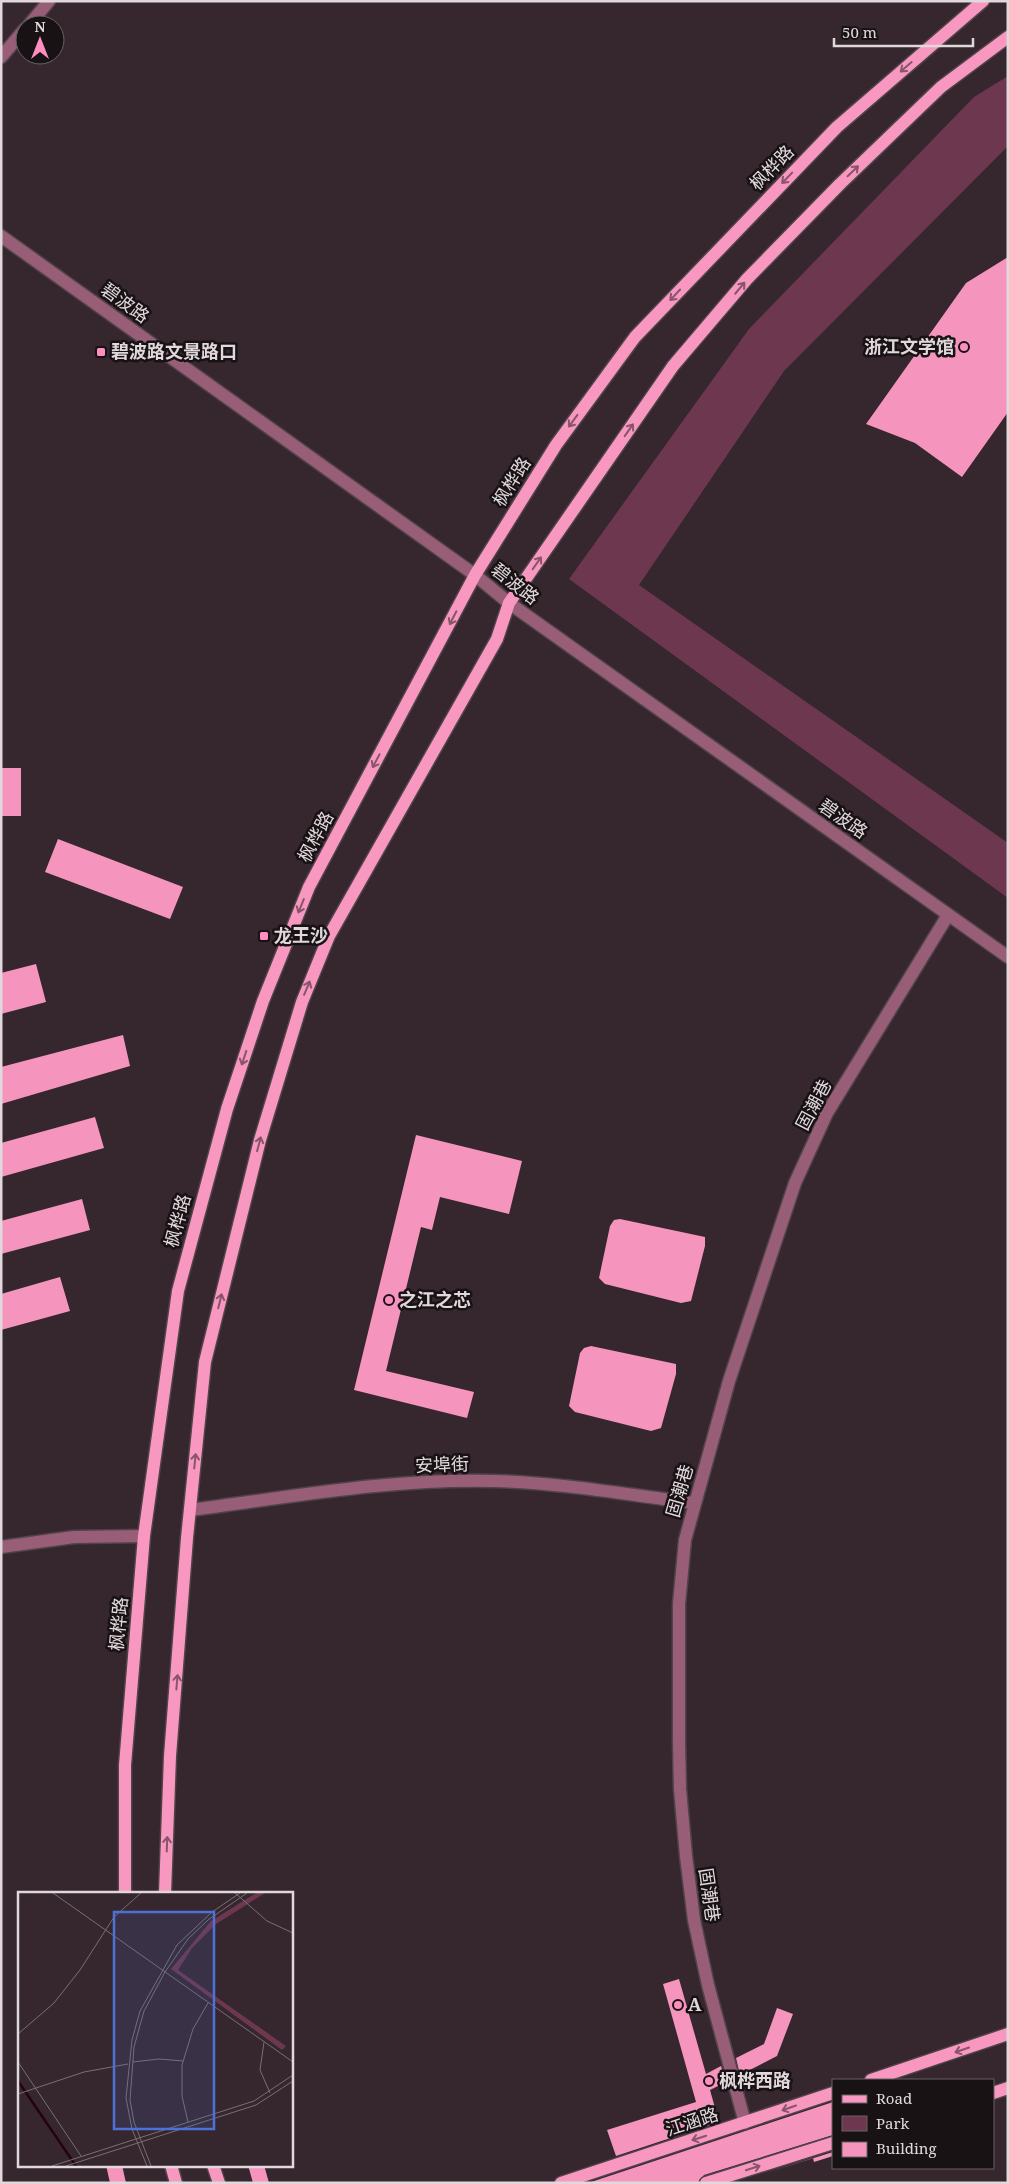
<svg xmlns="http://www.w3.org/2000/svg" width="1009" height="2184" font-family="'Noto Serif','Noto Sans SC',serif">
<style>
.green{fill:#6d3750}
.building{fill:#f595be}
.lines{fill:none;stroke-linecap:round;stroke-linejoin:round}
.minor-casing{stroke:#514349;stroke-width:15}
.major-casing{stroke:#514349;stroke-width:15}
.minor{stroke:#995e77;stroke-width:12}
.major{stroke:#f898c1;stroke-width:12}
.oneway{stroke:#88556b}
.poi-dot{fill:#fd8ebf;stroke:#181215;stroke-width:2}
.labels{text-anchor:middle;stroke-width:5;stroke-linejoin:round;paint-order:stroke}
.street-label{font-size:18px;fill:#e1d8dc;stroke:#181215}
.poi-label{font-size:18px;font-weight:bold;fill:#e1d8dc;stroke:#181215;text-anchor:start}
.inset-river{fill:none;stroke:#270014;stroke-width:2.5}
.inset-road{fill:none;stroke:#7a6e73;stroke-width:1}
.view{fill:#4e70d9;fill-opacity:0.15;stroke:#4e70d9;stroke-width:2.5}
.inset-edge{fill:none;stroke:#e1d8dc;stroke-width:2.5}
</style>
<rect width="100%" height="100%" fill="#35272d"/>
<!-- green -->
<path class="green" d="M 1008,76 L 1008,146 L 784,371 L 639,585 L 1008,843 L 1008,898 L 569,579 L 749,329 L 974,97 Z"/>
<!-- building -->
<path class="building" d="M 1008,257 L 1008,412 L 962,477 L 915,443 L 866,424 L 966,283 Z
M 1,768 L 21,768 L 21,816 L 1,816 Z
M 58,839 L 183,887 L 170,919 L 45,872 Z
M 36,964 L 46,1002 L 1,1014 L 1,973 Z
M 123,1035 L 130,1066 L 1,1104 L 1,1067 Z
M 95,1117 L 104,1148 L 1,1177 L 1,1143 Z
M 416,1135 L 522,1161 L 509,1214 L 440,1197 L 432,1230 L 421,1227 L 386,1371 L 474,1392 L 467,1418 L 354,1390 Z
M 82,1199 L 90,1230 L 1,1254 L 1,1221 Z
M 620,1219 L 705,1237 L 705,1246 L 691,1301 L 681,1303 L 605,1284 L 599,1278 L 610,1226 L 614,1220 Z
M 60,1277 L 70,1311 L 1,1330 L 1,1294 Z
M 591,1346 L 676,1364 L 676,1374 L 661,1428 L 651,1431 L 575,1412 L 569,1406 L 580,1353 L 584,1348 Z
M 679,1979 L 706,2074 L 721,2066 L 726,2082 L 710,2090 L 719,2122 L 616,2156 L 607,2130 L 696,2102 L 663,1984 Z
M 777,2008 L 793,2014 L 777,2056 L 740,2075 L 736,2058 L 764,2044 Z
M 833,2102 L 833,2135 L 704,2175 L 698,2183 L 588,2183 Z
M 833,2152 L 833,2156 L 814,2162 L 813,2158 L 734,2183 Z
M 106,2165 L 122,2165 L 126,2183 L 110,2183 Z
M 248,2165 L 264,2165 L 269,2183 L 253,2183 Z"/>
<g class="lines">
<defs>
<path id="minor" d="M 29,25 L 49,1
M 1,57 L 25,29
M 1,236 L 475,575 L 509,603 L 1008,957
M 190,1510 C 291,1497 393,1478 495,1481 C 562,1483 629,1495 695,1503
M 1,1547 L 74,1537 L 144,1536
M 745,2123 L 708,1985 L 694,1920 L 686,1856 L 680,1789 L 679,1742 L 679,1604 L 685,1540 L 729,1381 L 795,1183 L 827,1113 L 948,915"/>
<path id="major" d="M 125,1893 L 125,1765 L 144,1536 L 178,1291 L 227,1109 L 263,1001 L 309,887 L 475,575 L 556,445 L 635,337 L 837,127 L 983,1
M 165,1893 L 170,1756 L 187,1538 L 205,1362 L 260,1140 L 302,1002 L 329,936 L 497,639 L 509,603 L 673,366 L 747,279 L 840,184 L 941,87 L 1008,37
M 871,2080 L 1008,2034
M 993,2093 L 1008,2088
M 171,2165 L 176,2183
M 213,2165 L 219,2183
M 561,2183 L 833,2093
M 706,2183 L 833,2143"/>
</defs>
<!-- minor casing -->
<use href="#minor" class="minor-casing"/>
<!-- major casing -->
<use href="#major" class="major-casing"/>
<!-- minor -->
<use href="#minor" class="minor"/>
<!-- major -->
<use href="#major" class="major"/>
</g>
<!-- one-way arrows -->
<defs><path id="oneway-shaft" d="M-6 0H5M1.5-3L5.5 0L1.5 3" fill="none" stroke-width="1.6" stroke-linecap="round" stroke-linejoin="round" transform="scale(1.25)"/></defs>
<g class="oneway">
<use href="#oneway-shaft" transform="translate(906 67) rotate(139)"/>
<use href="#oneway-shaft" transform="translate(853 171) rotate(-44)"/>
<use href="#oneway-shaft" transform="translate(787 178) rotate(134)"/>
<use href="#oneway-shaft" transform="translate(740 288) rotate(-50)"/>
<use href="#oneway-shaft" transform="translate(675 295) rotate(133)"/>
<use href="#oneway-shaft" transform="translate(573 421) rotate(126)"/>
<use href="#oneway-shaft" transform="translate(629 430) rotate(-55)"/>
<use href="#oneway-shaft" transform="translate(537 563) rotate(-55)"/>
<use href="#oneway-shaft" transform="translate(453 618) rotate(117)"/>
<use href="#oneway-shaft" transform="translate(376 761) rotate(118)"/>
<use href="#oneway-shaft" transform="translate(301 906) rotate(112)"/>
<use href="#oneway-shaft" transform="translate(307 988) rotate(-67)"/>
<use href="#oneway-shaft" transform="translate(244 1058) rotate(108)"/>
<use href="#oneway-shaft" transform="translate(259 1144) rotate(-75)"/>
<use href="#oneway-shaft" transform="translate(220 1301) rotate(-76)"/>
<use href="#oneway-shaft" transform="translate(195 1461) rotate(-84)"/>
<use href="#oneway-shaft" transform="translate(177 1682) rotate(-85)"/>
<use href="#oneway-shaft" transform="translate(167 1844) rotate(-88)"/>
<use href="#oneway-shaft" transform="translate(962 2050) rotate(161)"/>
<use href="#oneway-shaft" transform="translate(789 2108) rotate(161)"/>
<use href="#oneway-shaft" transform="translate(699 2138) rotate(162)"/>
<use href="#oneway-shaft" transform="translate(753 2168) rotate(-18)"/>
</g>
<!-- markers -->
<g class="poi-dot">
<circle cx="964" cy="347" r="5"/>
<rect x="96" y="347" width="10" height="10" rx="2.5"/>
<rect x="259" y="931" width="10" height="10" rx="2.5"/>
<circle cx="389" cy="1300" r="5"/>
<circle cx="678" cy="2005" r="5"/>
<circle cx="709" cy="2081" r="5"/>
</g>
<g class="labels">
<!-- street labels -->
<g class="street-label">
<text transform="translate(772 168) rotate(-46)" y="6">枫桦路</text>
<text transform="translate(125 303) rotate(36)" y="6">碧波路</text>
<text transform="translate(512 482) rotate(-58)" y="6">枫桦路</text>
<text transform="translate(515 584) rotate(38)" y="6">碧波路</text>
<text transform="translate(843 819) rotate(35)" y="6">碧波路</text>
<text transform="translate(316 837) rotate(-62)" y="6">枫桦路</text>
<text transform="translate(814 1105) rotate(-62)" y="6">固潮巷</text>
<text transform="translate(178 1221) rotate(-75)" y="6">枫桦路</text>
<text transform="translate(442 1465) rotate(-2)" y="6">安埠街</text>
<text transform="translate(680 1491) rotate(-74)" y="6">固潮巷</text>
<text transform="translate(119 1624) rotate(-85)" y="6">枫桦路</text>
<text transform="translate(709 1895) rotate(82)" y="6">固潮巷</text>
<text transform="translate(692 2122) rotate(-18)" y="6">江涵路</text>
</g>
<!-- poi labels -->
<g class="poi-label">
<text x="954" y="353" text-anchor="end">浙江文学馆</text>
<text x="111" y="358">碧波路文景路口</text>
<text x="274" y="942">龙王沙</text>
<text x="399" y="1306">之江之芯</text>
<text x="688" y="2011">A</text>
<text x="719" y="2087">枫桦西路</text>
</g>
</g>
<!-- overview -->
<g transform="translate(18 1892)">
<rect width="275" height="275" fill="#35272d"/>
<path d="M 238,1 L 247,1 L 198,32 L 174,56 L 160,78 L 268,154 L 264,158 L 153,77 L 193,29 Z" fill="#6d3750"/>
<path class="inset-river" d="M 0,189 L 58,274"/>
<path class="inset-road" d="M 35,1 L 275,170M 217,1 L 249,29 L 275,41M 0,142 L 36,111 L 62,78 L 96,25 L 123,1M 246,150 L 242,178 L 252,201M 0,170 L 63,264M 115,170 L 141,167 L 165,169M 0,202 L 66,180 L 110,172M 170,230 L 164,204 L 164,173 L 175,137 L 190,111M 34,274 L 236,209 L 275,183M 48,274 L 238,213 L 275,189M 129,274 L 114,237 L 108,206 L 114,148 L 122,119 L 159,53 L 194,20 L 222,1M 133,274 L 116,230 L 112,208 L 116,155 L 126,119 L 147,80 L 170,47 L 190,28 L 229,1"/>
<path class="view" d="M 96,20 L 196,20 L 196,237 L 96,237 Z"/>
<rect width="275" height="275" class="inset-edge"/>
</g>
<!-- border -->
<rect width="1009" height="2184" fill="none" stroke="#e1d8dc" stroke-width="5"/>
<!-- legend -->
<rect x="832" y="2079" width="162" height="90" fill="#181215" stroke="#686165"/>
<rect x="842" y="2095" width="25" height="8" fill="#f898c1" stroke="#686165"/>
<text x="876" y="2104" font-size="15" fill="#e1d8dc">Road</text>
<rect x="842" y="2116" width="25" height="15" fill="#6d3750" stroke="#686165"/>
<text x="876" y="2129" font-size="15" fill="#e1d8dc">Park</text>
<rect x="842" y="2142" width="25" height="15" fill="#f595be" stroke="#686165"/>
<text x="876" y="2154" font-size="15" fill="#e1d8dc">Building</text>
<!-- north arrow -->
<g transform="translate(40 40)"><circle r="24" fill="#181215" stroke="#686165"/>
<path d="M0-4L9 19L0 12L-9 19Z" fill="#fd8ebf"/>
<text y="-8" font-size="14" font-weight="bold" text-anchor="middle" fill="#e1d8dc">N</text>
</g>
<!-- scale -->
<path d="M834 38v8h139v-8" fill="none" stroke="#e1d8dc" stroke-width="2.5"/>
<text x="842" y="38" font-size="15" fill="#e1d8dc" stroke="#181215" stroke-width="4" paint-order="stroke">50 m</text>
</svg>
